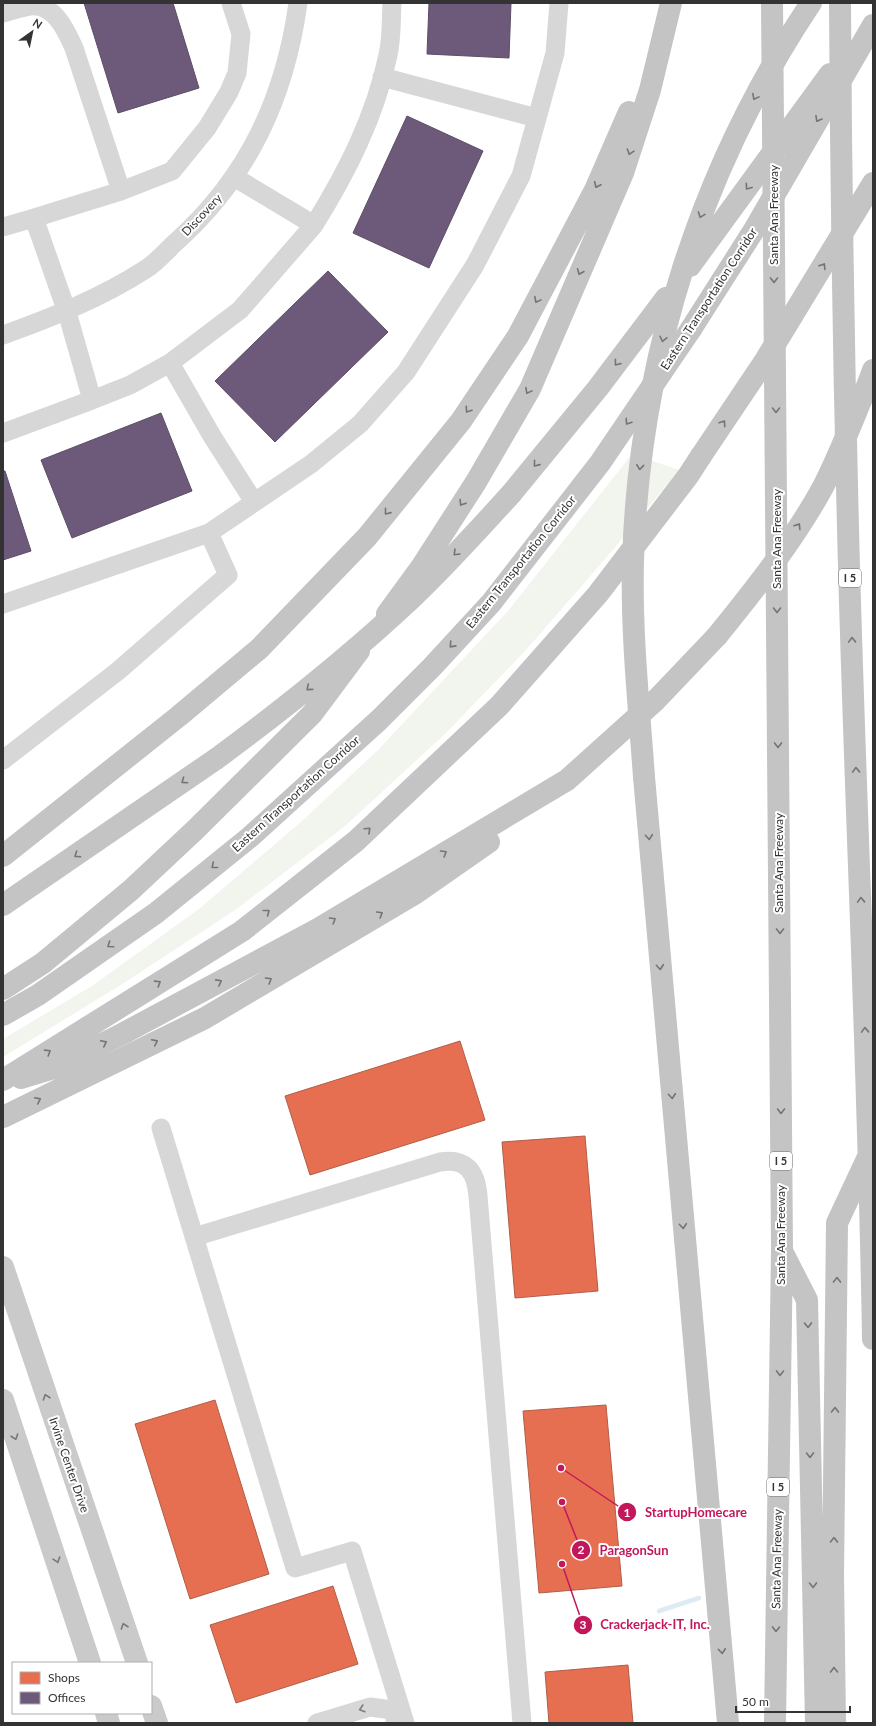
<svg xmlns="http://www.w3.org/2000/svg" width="876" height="1726" font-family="Lato,sans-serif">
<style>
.grass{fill:#f1f5ed}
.shops{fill:#e76f51;stroke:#b15d48}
.offices{fill:#6d597a;stroke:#5c4e65}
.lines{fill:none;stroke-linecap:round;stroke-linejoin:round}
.stream{stroke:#ddebf3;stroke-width:4.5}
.minor{stroke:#d7d7d7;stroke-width:19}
.major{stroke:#cacaca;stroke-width:22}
.highway{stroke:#c4c4c4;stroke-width:22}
.highway-bridge{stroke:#c4c4c4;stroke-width:22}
.oneway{stroke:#747474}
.oneway2{stroke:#777}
.oneway3{stroke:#7d7d7d}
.labels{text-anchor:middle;stroke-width:4;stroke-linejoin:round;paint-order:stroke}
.shield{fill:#fff;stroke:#707070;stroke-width:1}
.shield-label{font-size:11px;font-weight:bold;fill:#333}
.street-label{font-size:12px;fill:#333;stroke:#fff}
.leader{fill:none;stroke:#c2185b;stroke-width:1.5}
.callout-dot{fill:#c2185b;stroke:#fff;stroke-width:1.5}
.mark-label{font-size:12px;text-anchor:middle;font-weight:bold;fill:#fff}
.callout-label{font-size:13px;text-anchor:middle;font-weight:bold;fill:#c2185b;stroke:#fff;stroke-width:4;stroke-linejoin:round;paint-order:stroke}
</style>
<rect width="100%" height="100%" fill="#fff"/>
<!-- grass -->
<path class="grass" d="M 632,454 L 679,470 L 612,551 L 526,650 L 445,734 L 345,826 L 238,908 L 124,983 L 3,1057 L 3,1039 L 92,986 L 199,909 L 302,821 L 377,751 L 508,611 Z"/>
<!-- shops -->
<path class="shops" d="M 460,1041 L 485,1120 L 310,1175 L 285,1096 Z
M 585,1136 L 598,1291 L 515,1298 L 502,1142 Z
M 215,1400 L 269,1574 L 190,1599 L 135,1424 Z
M 606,1405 L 622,1586 L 539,1593 L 523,1411 Z
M 333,1586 L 358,1664 L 236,1703 L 210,1625 Z
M 628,1665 L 633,1723 L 549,1723 L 545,1672 Z"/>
<!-- offices -->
<path class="offices" d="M 84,3 L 173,3 L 199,88 L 118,113 Z
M 429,3 L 511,3 L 509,58 L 427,54 Z
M 407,116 L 483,151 L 429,268 L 353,233 Z
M 328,271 L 388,332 L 275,442 L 215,381 Z
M 161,413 L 192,491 L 72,538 L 41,460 Z
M 3,471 L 5,471 L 31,551 L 3,560 Z"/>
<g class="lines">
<!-- stream -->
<path class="stream" d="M 659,1611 L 699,1598"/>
<!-- minor -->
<path class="minor" d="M 231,3 L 241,34 L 237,73 L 229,92 L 207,128 L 172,171 L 121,191 L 34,218 L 67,312 L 92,400 L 130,385 L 170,363 L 240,310 L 314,225 L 234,177
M 3,13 C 12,11 21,7 30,6 C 54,3 66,30 74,48 L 121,191
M 382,77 L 537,118
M 314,225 C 347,172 375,117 388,55 C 392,38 391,20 392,3
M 3,227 L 34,218
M 3,335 C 53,317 101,298 146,269 C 157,262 167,250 177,241 C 249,176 285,97 298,3
M 170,363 L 212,436 L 254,502
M 3,433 L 92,400
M 3,604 L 209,533
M 3,760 L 118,671 L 228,575 L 209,533 L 311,464 L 360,424 L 406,372 L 475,265 L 521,176 L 555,53 L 559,3
M 161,1128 L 295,1568 L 352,1551 L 405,1723
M 194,1237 L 440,1162 C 466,1158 476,1171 478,1196 L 522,1723
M 317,1723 L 370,1707 L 400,1711 L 395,1720"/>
<!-- major -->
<path class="major" d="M 3,1267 L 137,1663
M 3,1400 L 90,1663
M 151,1706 L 157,1723
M 106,1713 L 109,1723"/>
<!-- highway -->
<path class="highway" d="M 772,3 L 782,1250 L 775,1723
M 840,3 C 841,191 844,379 849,567 C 856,824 869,1082 873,1339
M 511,494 L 598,388 L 666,298
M 387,614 L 422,566 L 476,482 L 530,389 L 623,173 L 650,90 L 671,3
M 644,777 L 728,1723
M 3,856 L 179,716 L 259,649 L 367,537 L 461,421 L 518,336 L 595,190 L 629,112
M 3,905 L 216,759
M 3,989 L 43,963 L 131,890 L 195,830 L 312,714 L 359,651
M 3,1015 L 38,995 L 156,913 L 250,837 L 379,720 L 432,667 L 491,603 L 600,463 L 691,329
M 21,1078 L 54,1068 L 122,1034 L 318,929 L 567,780 L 656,700 L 717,636
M 3,1080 L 242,931 L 356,841 L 499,706 L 598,594 L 688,476 L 701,456
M 3,1117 L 205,1018 L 416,893 L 489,842
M 783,1253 L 807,1300 L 816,1723
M 835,1723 L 833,1574 L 837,1223 L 867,1159"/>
<!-- highway-bridge -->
<path class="highway-bridge" d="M 690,266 L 830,74
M 691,329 L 754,230 L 873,25
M 701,456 L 766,359 L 873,183
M 717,636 C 755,589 794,540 823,487 C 840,454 853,419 867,386 L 873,370
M 216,759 C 284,709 349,657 411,599 C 446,566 479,529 511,494
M 644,777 C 639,705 631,633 633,561 C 639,362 700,169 811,3"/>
</g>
<!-- one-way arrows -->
<defs><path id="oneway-chevron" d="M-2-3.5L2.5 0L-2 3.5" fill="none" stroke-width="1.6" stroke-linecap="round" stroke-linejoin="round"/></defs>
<g class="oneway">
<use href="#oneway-chevron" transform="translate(755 97) rotate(118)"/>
<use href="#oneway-chevron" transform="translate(818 119) rotate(120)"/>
<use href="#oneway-chevron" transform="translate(630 152) rotate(108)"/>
<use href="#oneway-chevron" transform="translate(597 185) rotate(115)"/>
<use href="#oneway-chevron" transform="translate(748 187) rotate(126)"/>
<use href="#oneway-chevron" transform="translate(701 215) rotate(110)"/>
<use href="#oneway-chevron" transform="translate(823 266) rotate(-58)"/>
<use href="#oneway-chevron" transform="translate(580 272) rotate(113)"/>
<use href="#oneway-chevron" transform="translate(774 280) rotate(90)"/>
<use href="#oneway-chevron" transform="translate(537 300) rotate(118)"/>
<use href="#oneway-chevron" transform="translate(663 339) rotate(103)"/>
<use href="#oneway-chevron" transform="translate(617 363) rotate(127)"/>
<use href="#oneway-chevron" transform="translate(528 391) rotate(118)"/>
<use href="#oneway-chevron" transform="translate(468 410) rotate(124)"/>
<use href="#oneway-chevron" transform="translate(776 410) rotate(90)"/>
<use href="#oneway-chevron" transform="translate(628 422) rotate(124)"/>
<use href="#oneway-chevron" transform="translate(723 423) rotate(-56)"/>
<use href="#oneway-chevron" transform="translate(536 464) rotate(129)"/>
<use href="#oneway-chevron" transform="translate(640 467) rotate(96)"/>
<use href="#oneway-chevron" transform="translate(462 503) rotate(122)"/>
<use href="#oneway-chevron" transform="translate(387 512) rotate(129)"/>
<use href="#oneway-chevron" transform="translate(798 526) rotate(-58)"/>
<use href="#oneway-chevron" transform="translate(456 553) rotate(135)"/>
<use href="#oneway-chevron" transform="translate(777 610) rotate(90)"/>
<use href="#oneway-chevron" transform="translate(852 640) rotate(-92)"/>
<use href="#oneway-chevron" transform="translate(452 645) rotate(132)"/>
<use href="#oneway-chevron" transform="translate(309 688) rotate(140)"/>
<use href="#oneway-chevron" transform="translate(778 745) rotate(90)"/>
<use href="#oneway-chevron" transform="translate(856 770) rotate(-92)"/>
<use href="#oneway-chevron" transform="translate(184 781) rotate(146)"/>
<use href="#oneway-chevron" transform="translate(368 830) rotate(-43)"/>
<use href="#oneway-chevron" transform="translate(649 837) rotate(85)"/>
<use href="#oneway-chevron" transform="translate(444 853) rotate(-31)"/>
<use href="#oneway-chevron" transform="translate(77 855) rotate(146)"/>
<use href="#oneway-chevron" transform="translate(214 866) rotate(141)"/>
<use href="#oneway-chevron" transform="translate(861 900) rotate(-92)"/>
<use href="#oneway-chevron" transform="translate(267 912) rotate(-38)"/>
<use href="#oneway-chevron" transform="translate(380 914) rotate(-31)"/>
<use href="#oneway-chevron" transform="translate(333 920) rotate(-31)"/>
<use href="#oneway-chevron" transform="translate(780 931) rotate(90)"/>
<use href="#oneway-chevron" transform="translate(110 945) rotate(145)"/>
<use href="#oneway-chevron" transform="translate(660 967) rotate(85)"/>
<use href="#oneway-chevron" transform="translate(269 980) rotate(-31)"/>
<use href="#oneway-chevron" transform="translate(219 982) rotate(-28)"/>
<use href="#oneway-chevron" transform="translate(158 983) rotate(-32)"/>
<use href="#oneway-chevron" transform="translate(865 1030) rotate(-92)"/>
<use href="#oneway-chevron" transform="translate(155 1042) rotate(-26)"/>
<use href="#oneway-chevron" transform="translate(104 1043) rotate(-27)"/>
<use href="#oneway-chevron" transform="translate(48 1052) rotate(-32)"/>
<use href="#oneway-chevron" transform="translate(672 1096) rotate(85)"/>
<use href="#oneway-chevron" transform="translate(38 1100) rotate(-26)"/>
<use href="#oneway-chevron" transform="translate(781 1111) rotate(90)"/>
<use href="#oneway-chevron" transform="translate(683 1226) rotate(85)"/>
<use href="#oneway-chevron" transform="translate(837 1280) rotate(-89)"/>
<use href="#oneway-chevron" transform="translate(808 1325) rotate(89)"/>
<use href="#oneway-chevron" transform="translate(780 1373) rotate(91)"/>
<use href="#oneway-chevron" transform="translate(835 1410) rotate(-89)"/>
<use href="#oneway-chevron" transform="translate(810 1455) rotate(89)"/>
<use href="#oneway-chevron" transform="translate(834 1540) rotate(-89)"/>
<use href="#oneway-chevron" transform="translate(813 1585) rotate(89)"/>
<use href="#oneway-chevron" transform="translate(776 1629) rotate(91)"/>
<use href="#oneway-chevron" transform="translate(722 1651) rotate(85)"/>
<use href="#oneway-chevron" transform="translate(834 1670) rotate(-91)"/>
</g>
<g class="oneway2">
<use href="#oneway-chevron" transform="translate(46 1397) rotate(-109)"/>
<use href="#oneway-chevron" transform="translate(15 1437) rotate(71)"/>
<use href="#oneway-chevron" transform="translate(57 1560) rotate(72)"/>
<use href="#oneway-chevron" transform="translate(124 1626) rotate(-109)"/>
</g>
<use class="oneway3" href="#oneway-chevron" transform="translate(362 1709) rotate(163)"/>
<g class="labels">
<!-- shield labels -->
<g class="shield">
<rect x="839" y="569" width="22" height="18" rx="3"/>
<rect x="770" y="1152" width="22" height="18" rx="3"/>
<rect x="767" y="1478" width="22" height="18" rx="3"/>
</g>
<g class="shield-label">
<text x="850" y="582">I 5</text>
<text x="781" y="1165">I 5</text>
<text x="778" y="1491">I 5</text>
</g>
<!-- street labels -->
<g class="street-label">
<text transform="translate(202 215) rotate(-47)" y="4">Discovery</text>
<text transform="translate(774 215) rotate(-90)" y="4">Santa Ana Freeway</text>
<text transform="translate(709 299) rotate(-57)" y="4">Eastern Transportation Corridor</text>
<text transform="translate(777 539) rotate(-90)" y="4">Santa Ana Freeway</text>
<text transform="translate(521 562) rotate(-51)" y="4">Eastern Transportation Corridor</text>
<text transform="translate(296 794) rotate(-42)" y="4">Eastern Transportation Corridor</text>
<text transform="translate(779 863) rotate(-90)" y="4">Santa Ana Freeway</text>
<text transform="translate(781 1235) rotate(-90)" y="4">Santa Ana Freeway</text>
<text transform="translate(69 1465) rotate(71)" y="4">Irvine Center Drive</text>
<text transform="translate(777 1559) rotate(-89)" y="4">Santa Ana Freeway</text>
</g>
</g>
<!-- callouts -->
<path class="leader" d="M561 1468L627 1512M562 1502L581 1550M562 1564L583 1625"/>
<g class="callout-dot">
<circle cx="561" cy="1468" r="4"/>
<circle cx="562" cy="1502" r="4"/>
<circle cx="562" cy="1564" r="4"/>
<circle cx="627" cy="1512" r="10"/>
<circle cx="581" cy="1550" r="10"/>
<circle cx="583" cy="1625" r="10"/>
</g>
<g class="mark-label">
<text x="627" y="1517">1</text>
<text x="581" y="1554">2</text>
<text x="583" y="1629">3</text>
</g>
<g class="callout-label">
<text x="696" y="1517">StartupHomecare</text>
<text x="634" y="1555">ParagonSun</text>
<text x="655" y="1629">Crackerjack-IT, Inc.</text>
</g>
<!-- border -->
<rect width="876" height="1726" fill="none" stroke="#333333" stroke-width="8"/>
<!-- legend -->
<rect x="12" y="1662" width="140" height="52" fill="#ffffff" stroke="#adadad"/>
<rect x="20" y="1672" width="20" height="12" fill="#e76f51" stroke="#adadad"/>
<text x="48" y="1682" font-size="12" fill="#333333">Shops</text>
<rect x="20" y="1692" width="20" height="12" fill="#6d597a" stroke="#adadad"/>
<text x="48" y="1702" font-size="12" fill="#333333">Offices</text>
<!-- north arrow -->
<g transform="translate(32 32) rotate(33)" stroke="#ffffff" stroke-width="3" paint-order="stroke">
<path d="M0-3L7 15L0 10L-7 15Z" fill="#333333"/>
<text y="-6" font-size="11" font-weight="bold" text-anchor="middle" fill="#333333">N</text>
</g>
<!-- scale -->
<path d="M736 1706v6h114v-6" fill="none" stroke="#333333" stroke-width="2"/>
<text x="742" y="1706" font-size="12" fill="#333333" stroke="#ffffff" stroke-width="3" paint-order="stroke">50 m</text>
</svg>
